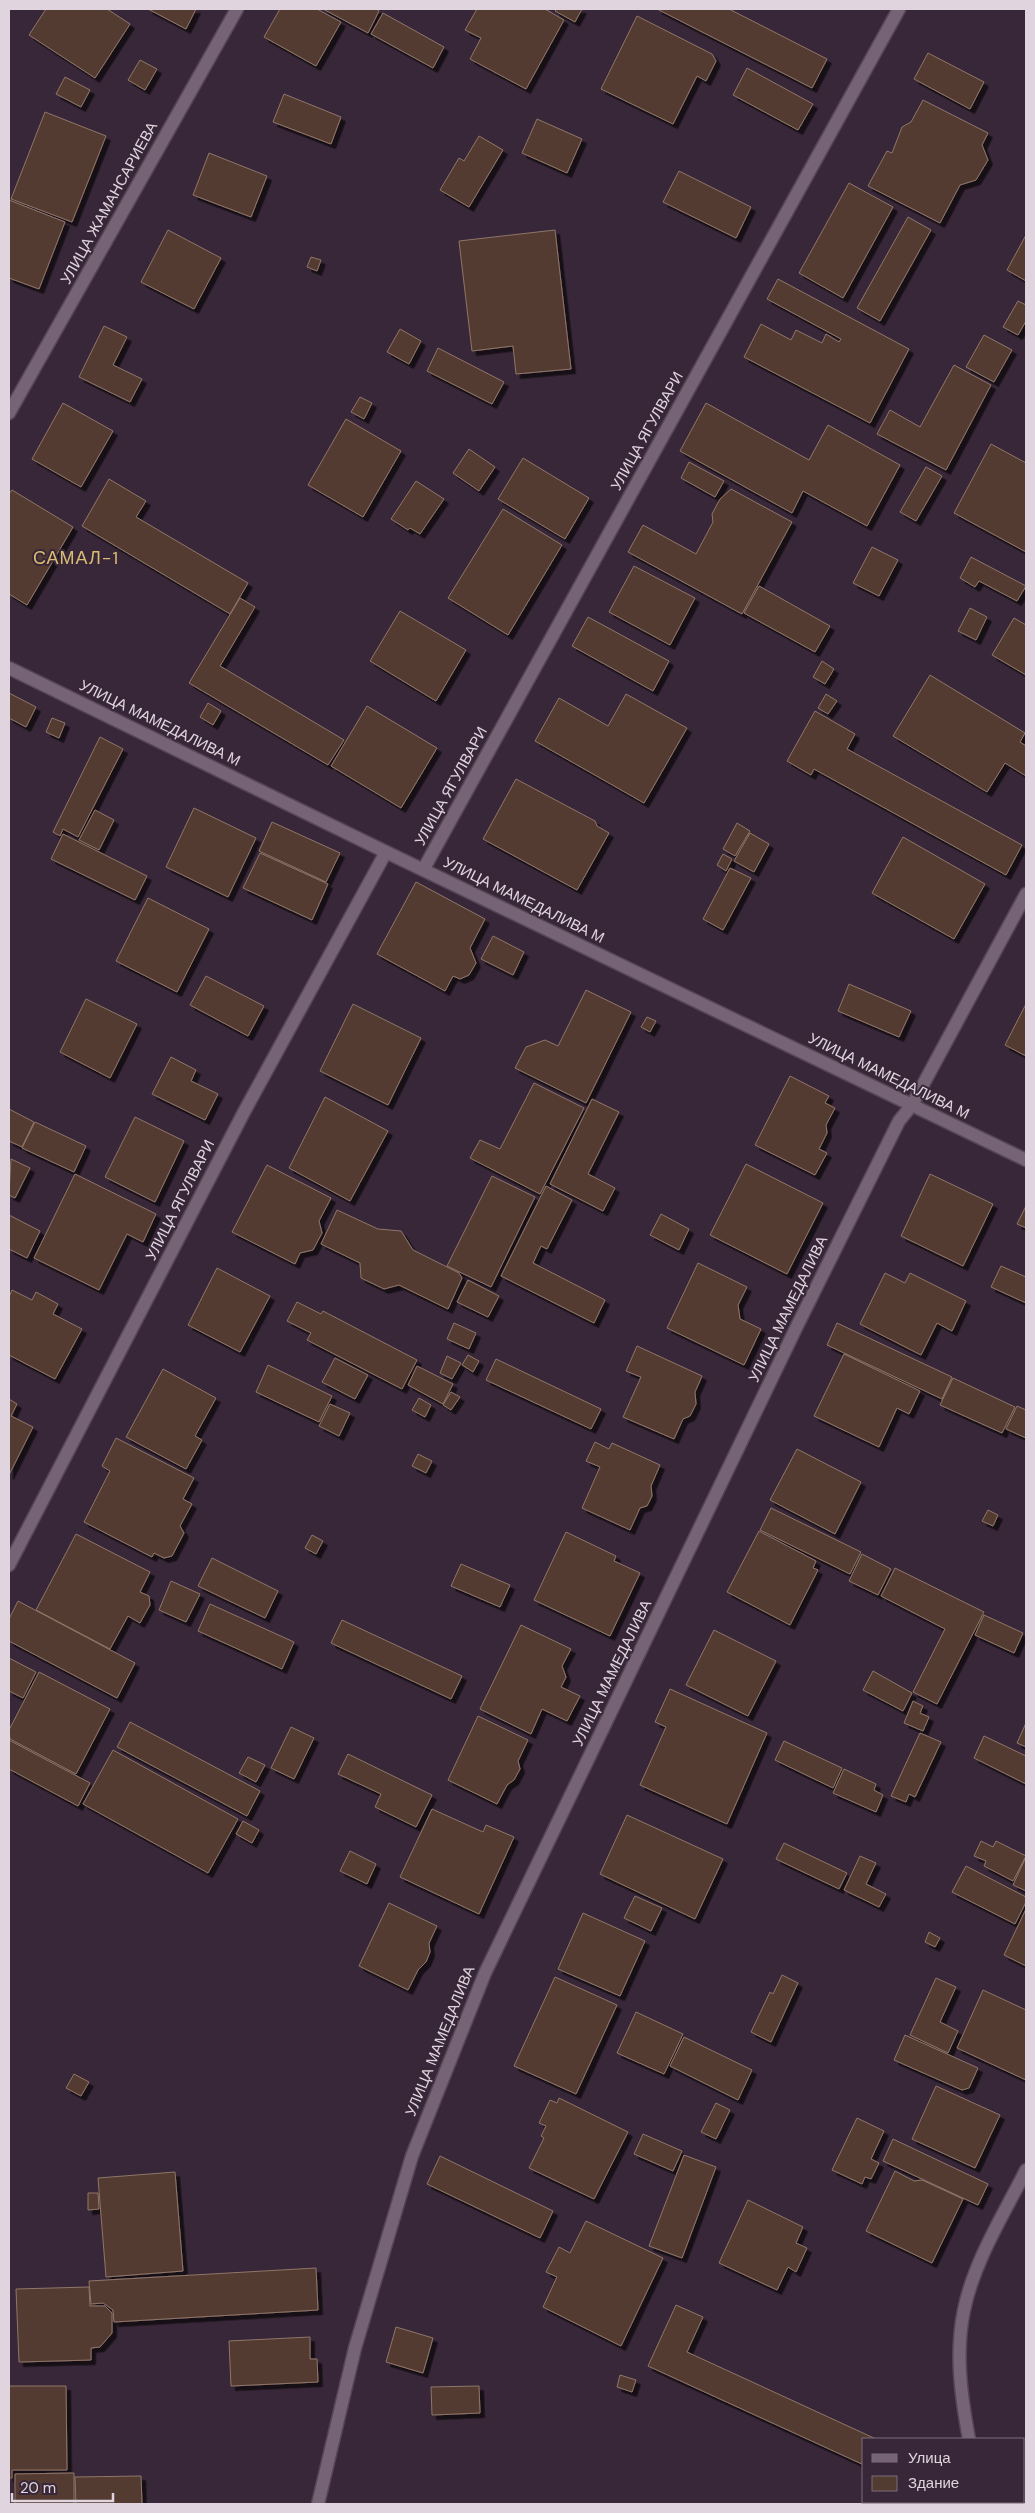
<svg xmlns="http://www.w3.org/2000/svg" width="1035" height="2513" font-family="'DM Sans',sans-serif">
<style>
.building{fill:#523b30;stroke:#90766a;filter:url(#shadow)}
.lines{fill:none;stroke-linecap:round;stroke-linejoin:round}
.minor-casing{stroke:#554655;stroke-width:15}
.minor{stroke:#766376;stroke-width:12}
.labels{text-anchor:middle;stroke-width:4;stroke-linejoin:round;paint-order:stroke}
.street-label{font-size:15px;fill:#e0d5df;stroke:#382738}
.quarter-label{font-size:18px;letter-spacing:1px;fill:#dabc72;stroke:#382738}
</style>
<defs>
<filter id="shadow"><feDropShadow dx="4.5" dy="4.5" stdDeviation="0" flood-color="#0009"/></filter>
</defs>
<rect width="100%" height="100%" fill="#382738"/>
<!-- building -->
<path class="building" d="M 46,9 L 107,9 L 130,24 L 95,78 L 29,35 Z
M 148,9 L 196,9 L 186,29 Z
M 280,9 L 317,9 L 341,22 L 316,66 L 264,37 Z
M 323,9 L 376,9 L 379,11 L 368,33 Z
M 477,9 L 545,9 L 564,20 L 526,89 L 470,59 L 481,38 L 465,30 Z
M 557,9 L 582,9 L 575,22 L 555,11 Z
M 657,9 L 729,9 L 827,59 L 812,88 Z
M 383,13 L 444,47 L 433,68 L 371,34 Z
M 637,16 L 712,54 L 716,61 L 706,81 L 697,76 L 673,124 L 601,89 Z
M 928,53 L 984,82 L 970,109 L 914,79 Z
M 140,60 L 157,69 L 145,90 L 128,80 Z
M 747,68 L 813,104 L 798,130 L 733,95 Z
M 65,77 L 90,90 L 81,107 L 56,94 Z
M 284,94 L 341,117 L 331,144 L 273,122 Z
M 923,100 L 988,133 L 982,145 L 988,160 L 976,180 L 960,185 L 940,223 L 868,186 L 887,151 L 892,153 L 902,127 L 911,122 Z
M 45,112 L 106,136 L 72,222 L 11,199 Z
M 537,119 L 582,139 L 567,173 L 522,153 Z
M 479,136 L 503,150 L 469,207 L 440,190 L 459,158 L 464,161 Z
M 209,153 L 267,176 L 251,217 L 193,195 Z
M 679,171 L 751,207 L 736,238 L 663,202 Z
M 849,183 L 893,207 L 843,298 L 799,273 Z
M 9,200 L 65,222 L 39,289 L 9,278 Z
M 908,217 L 931,230 L 880,321 L 857,308 Z
M 168,230 L 221,258 L 194,309 L 141,282 Z
M 555,230 L 571,369 L 516,374 L 513,346 L 472,351 L 459,241 Z
M 1026,235 L 1026,281 L 1007,270 Z
M 311,257 L 321,260 L 317,271 L 307,267 Z
M 778,279 L 909,349 L 870,423 L 744,357 L 761,324 L 791,340 L 796,330 L 822,343 L 826,334 L 839,342 L 841,339 L 767,299 Z
M 1018,301 L 1026,305 L 1026,321 L 1018,335 L 1003,327 Z
M 104,326 L 127,337 L 113,365 L 142,379 L 130,402 L 79,377 Z
M 400,329 L 421,341 L 409,364 L 387,352 Z
M 984,335 L 1012,350 L 994,382 L 966,367 Z
M 438,348 L 504,382 L 492,404 L 427,371 Z
M 954,365 L 991,385 L 946,470 L 877,434 L 890,410 L 920,427 Z
M 360,397 L 372,403 L 364,419 L 351,412 Z
M 63,403 L 113,431 L 81,487 L 32,459 Z
M 706,403 L 809,460 L 828,425 L 900,465 L 867,526 L 803,491 L 792,513 L 680,451 Z
M 346,419 L 401,451 L 363,517 L 308,485 Z
M 991,444 L 1026,463 L 1026,552 L 954,513 Z
M 469,449 L 495,467 L 479,491 L 453,473 Z
M 523,458 L 589,498 L 565,539 L 498,499 Z
M 689,462 L 724,481 L 715,497 L 681,478 Z
M 926,467 L 942,476 L 916,521 L 900,512 Z
M 109,479 L 146,501 L 136,517 L 248,583 L 230,614 L 82,526 Z
M 416,481 L 444,499 L 420,534 L 410,528 L 408,530 L 391,519 Z
M 731,489 L 792,522 L 742,614 L 628,552 L 643,525 L 696,554 L 713,522 L 712,514 L 720,499 Z
M 12,490 L 73,527 L 27,605 L 9,594 L 9,494 Z
M 503,509 L 562,545 L 508,635 L 448,598 Z
M 872,547 L 898,560 L 879,596 L 853,583 Z
M 971,557 L 1026,586 L 1017,601 L 979,581 L 975,587 L 960,578 Z
M 634,566 L 695,598 L 670,645 L 609,612 Z
M 759,586 L 830,626 L 815,652 L 744,613 Z
M 240,598 L 255,607 L 220,666 L 344,740 L 328,765 L 189,683 Z
M 970,608 L 987,617 L 976,640 L 958,631 Z
M 400,611 L 466,650 L 436,701 L 370,661 Z
M 588,617 L 669,661 L 653,691 L 572,646 Z
M 1014,618 L 1026,625 L 1026,675 L 992,655 Z
M 822,661 L 834,669 L 825,684 L 813,677 Z
M 930,675 L 1025,733 L 1020,742 L 1026,746 L 1026,776 L 1005,763 L 987,792 L 893,736 Z
M 9,693 L 36,707 L 26,727 L 9,718 Z
M 626,694 L 687,728 L 644,803 L 535,741 L 559,698 L 608,726 Z
M 826,694 L 837,701 L 828,714 L 818,708 Z
M 208,703 L 221,711 L 213,725 L 200,717 Z
M 367,706 L 437,748 L 401,808 L 331,766 Z
M 815,711 L 855,734 L 847,749 L 1022,845 L 1006,875 L 814,769 L 811,775 L 787,761 Z
M 52,718 L 65,723 L 59,738 L 46,732 Z
M 100,737 L 123,749 L 78,837 L 63,829 L 60,836 L 53,832 Z
M 516,779 L 595,821 L 597,826 L 609,833 L 577,890 L 483,839 Z
M 194,808 L 256,838 L 228,897 L 166,867 Z
M 95,810 L 114,820 L 99,850 L 79,840 Z
M 272,822 L 340,853 L 326,882 L 259,851 Z
M 737,823 L 750,831 L 735,856 L 723,849 Z
M 750,833 L 769,844 L 754,872 L 734,861 Z
M 63,834 L 147,876 L 135,900 L 51,859 Z
M 903,837 L 985,884 L 954,939 L 872,893 Z
M 260,853 L 328,884 L 312,920 L 243,888 Z
M 723,854 L 732,859 L 726,871 L 717,865 Z
M 730,868 L 751,878 L 723,930 L 703,919 Z
M 416,882 L 485,919 L 470,948 L 476,963 L 469,975 L 460,979 L 453,976 L 445,991 L 377,954 Z
M 148,898 L 209,929 L 177,992 L 116,961 Z
M 493,936 L 524,952 L 513,975 L 481,959 Z
M 206,976 L 264,1006 L 248,1036 L 190,1005 Z
M 849,984 L 911,1011 L 899,1037 L 838,1011 Z
M 586,990 L 631,1012 L 586,1103 L 515,1068 L 526,1047 L 545,1040 L 558,1046 Z
M 86,999 L 137,1024 L 110,1078 L 60,1052 Z
M 353,1004 L 421,1038 L 388,1105 L 320,1071 Z
M 1026,1004 L 1026,1056 L 1005,1045 Z
M 647,1017 L 656,1021 L 650,1032 L 641,1027 Z
M 171,1057 L 196,1070 L 191,1081 L 218,1094 L 205,1120 L 152,1094 Z
M 790,1076 L 829,1096 L 825,1103 L 835,1108 L 826,1125 L 827,1133 L 819,1149 L 827,1153 L 815,1175 L 755,1145 Z
M 534,1083 L 584,1108 L 540,1194 L 470,1158 L 480,1140 L 500,1149 Z
M 325,1097 L 388,1131 L 350,1201 L 289,1168 Z
M 592,1099 L 619,1112 L 588,1174 L 615,1188 L 603,1211 L 550,1184 Z
M 9,1109 L 34,1122 L 22,1147 L 9,1141 Z
M 135,1117 L 184,1141 L 155,1202 L 105,1177 Z
M 35,1122 L 86,1146 L 74,1172 L 22,1148 Z
M 11,1159 L 30,1168 L 15,1198 L 9,1195 Z
M 746,1164 L 823,1203 L 787,1274 L 710,1235 Z
M 267,1165 L 331,1198 L 319,1221 L 322,1233 L 313,1250 L 300,1253 L 295,1264 L 232,1232 Z
M 75,1174 L 156,1214 L 143,1242 L 127,1234 L 99,1290 L 34,1258 Z
M 930,1174 L 993,1204 L 963,1266 L 901,1236 Z
M 492,1176 L 535,1197 L 491,1287 L 447,1266 Z
M 546,1186 L 572,1200 L 547,1249 L 541,1246 L 533,1263 L 605,1300 L 594,1323 L 501,1276 Z
M 1026,1206 L 1026,1228 L 1017,1224 Z
M 337,1210 L 378,1229 L 401,1231 L 413,1250 L 459,1273 L 462,1278 L 448,1309 L 399,1285 L 384,1289 L 361,1278 L 360,1263 L 321,1244 Z
M 661,1214 L 689,1229 L 679,1250 L 650,1235 Z
M 9,1215 L 40,1231 L 27,1258 L 9,1249 Z
M 698,1263 L 747,1287 L 738,1305 L 740,1319 L 761,1329 L 744,1365 L 667,1328 Z
M 1001,1266 L 1026,1277 L 1026,1303 L 991,1287 Z
M 217,1268 L 270,1296 L 240,1352 L 188,1325 Z
M 885,1273 L 905,1283 L 910,1273 L 966,1301 L 952,1331 L 937,1323 L 921,1355 L 860,1324 Z
M 468,1280 L 499,1296 L 488,1317 L 457,1302 Z
M 12,1290 L 32,1300 L 36,1292 L 58,1304 L 53,1314 L 82,1329 L 55,1379 L 9,1355 L 9,1297 Z
M 297,1302 L 321,1314 L 323,1311 L 417,1360 L 402,1389 L 307,1340 L 311,1333 L 287,1321 Z
M 454,1323 L 476,1333 L 469,1349 L 447,1339 Z
M 837,1323 L 952,1377 L 942,1399 L 827,1345 Z
M 637,1346 L 702,1376 L 695,1392 L 696,1404 L 690,1416 L 683,1419 L 674,1439 L 623,1417 L 641,1377 L 626,1371 Z
M 844,1354 L 920,1391 L 909,1414 L 897,1408 L 879,1447 L 814,1416 Z
M 468,1355 L 479,1361 L 473,1372 L 462,1365 Z
M 447,1356 L 461,1363 L 452,1379 L 440,1373 Z
M 335,1358 L 368,1375 L 355,1399 L 322,1382 Z
M 496,1359 L 601,1409 L 591,1429 L 486,1380 Z
M 268,1365 L 332,1396 L 319,1422 L 256,1392 Z
M 417,1366 L 453,1384 L 443,1404 L 408,1385 Z
M 163,1369 L 216,1398 L 195,1436 L 202,1440 L 186,1469 L 126,1437 Z
M 953,1378 L 1015,1407 L 1002,1433 L 940,1405 Z
M 451,1392 L 460,1397 L 451,1410 L 443,1405 Z
M 419,1398 L 431,1405 L 425,1417 L 412,1410 Z
M 9,1399 L 17,1404 L 11,1416 L 33,1427 L 9,1475 Z
M 330,1404 L 350,1413 L 339,1436 L 319,1426 Z
M 1017,1406 L 1026,1410 L 1026,1438 L 1006,1429 Z
M 116,1438 L 194,1478 L 183,1499 L 192,1504 L 180,1526 L 184,1533 L 172,1556 L 164,1558 L 154,1553 L 152,1557 L 84,1522 L 110,1471 L 102,1466 Z
M 595,1442 L 609,1449 L 612,1443 L 660,1465 L 651,1486 L 652,1496 L 647,1506 L 640,1508 L 630,1530 L 582,1508 L 600,1467 L 586,1461 Z
M 797,1449 L 861,1482 L 835,1534 L 770,1500 Z
M 418,1454 L 432,1461 L 426,1473 L 412,1466 Z
M 771,1508 L 861,1552 L 850,1574 L 760,1530 Z
M 988,1510 L 998,1515 L 993,1526 L 982,1521 Z
M 759,1531 L 816,1561 L 813,1568 L 818,1570 L 790,1625 L 727,1592 Z
M 566,1532 L 616,1556 L 614,1561 L 640,1573 L 610,1636 L 534,1600 Z
M 76,1534 L 150,1572 L 140,1592 L 149,1596 L 150,1605 L 140,1623 L 128,1616 L 110,1649 L 36,1610 Z
M 312,1535 L 323,1541 L 316,1554 L 305,1548 Z
M 862,1554 L 891,1569 L 878,1595 L 849,1581 Z
M 212,1558 L 278,1591 L 265,1618 L 198,1586 Z
M 461,1564 L 510,1585 L 500,1607 L 451,1586 Z
M 895,1568 L 984,1612 L 937,1704 L 913,1692 L 945,1629 L 881,1596 Z
M 171,1581 L 200,1594 L 186,1622 L 159,1610 Z
M 18,1601 L 135,1663 L 117,1698 L 9,1641 L 9,1619 Z
M 210,1604 L 294,1642 L 282,1669 L 198,1631 Z
M 984,1615 L 1023,1633 L 1014,1653 L 975,1635 Z
M 342,1620 L 462,1676 L 451,1699 L 331,1643 Z
M 521,1625 L 571,1649 L 562,1666 L 566,1677 L 561,1687 L 580,1696 L 567,1721 L 542,1709 L 531,1734 L 480,1709 Z
M 714,1630 L 776,1661 L 748,1716 L 686,1685 Z
M 9,1658 L 36,1672 L 23,1698 L 9,1691 Z
M 873,1671 L 912,1693 L 903,1711 L 863,1690 Z
M 39,1672 L 110,1709 L 76,1774 L 10,1739 L 9,1730 Z
M 670,1689 L 767,1733 L 727,1824 L 640,1785 L 666,1727 L 655,1722 Z
M 913,1701 L 923,1706 L 920,1713 L 929,1717 L 923,1731 L 904,1723 Z
M 478,1716 L 528,1740 L 518,1761 L 520,1769 L 514,1780 L 507,1785 L 497,1804 L 448,1780 Z
M 130,1722 L 260,1791 L 247,1816 L 117,1747 Z
M 1026,1723 L 1026,1747 L 1017,1743 Z
M 291,1727 L 314,1738 L 294,1779 L 271,1768 Z
M 920,1733 L 941,1742 L 915,1797 L 909,1794 L 906,1802 L 891,1796 Z
M 984,1736 L 1026,1756 L 1026,1784 L 974,1758 Z
M 9,1740 L 90,1783 L 78,1806 L 9,1769 Z
M 784,1741 L 842,1768 L 833,1788 L 775,1760 Z
M 113,1750 L 238,1819 L 208,1873 L 83,1804 Z
M 348,1754 L 432,1795 L 416,1827 L 375,1807 L 381,1794 L 338,1774 Z
M 248,1757 L 265,1765 L 256,1782 L 239,1773 Z
M 844,1769 L 876,1784 L 874,1790 L 883,1795 L 876,1812 L 833,1793 Z
M 432,1809 L 483,1832 L 486,1825 L 514,1837 L 479,1914 L 400,1877 Z
M 627,1815 L 723,1859 L 695,1919 L 600,1874 Z
M 243,1821 L 259,1830 L 252,1843 L 236,1834 Z
M 981,1841 L 993,1847 L 996,1841 L 1026,1856 L 1013,1881 L 984,1866 L 986,1861 L 974,1856 Z
M 784,1843 L 847,1873 L 839,1889 L 776,1859 Z
M 350,1851 L 376,1864 L 367,1884 L 340,1871 Z
M 860,1856 L 876,1863 L 866,1884 L 886,1894 L 879,1907 L 844,1890 Z
M 1025,1859 L 1026,1859 L 1026,1891 L 1013,1885 Z
M 966,1866 L 1026,1897 L 1026,1902 L 1015,1924 L 952,1892 Z
M 635,1896 L 662,1908 L 651,1931 L 624,1918 Z
M 389,1903 L 437,1926 L 429,1943 L 430,1952 L 426,1962 L 418,1970 L 408,1990 L 359,1966 Z
M 1026,1909 L 1026,1966 L 1004,1955 Z
M 583,1913 L 645,1941 L 620,1996 L 558,1969 Z
M 929,1932 L 940,1938 L 935,1947 L 925,1942 Z
M 782,1975 L 798,1983 L 771,2042 L 751,2032 L 770,1992 L 773,1994 Z
M 555,1977 L 617,2005 L 576,2094 L 514,2066 Z
M 936,1978 L 956,1987 L 940,2022 L 958,2031 L 948,2053 L 910,2035 Z
M 983,1990 L 1026,2010 L 1026,2080 L 957,2048 Z
M 636,2012 L 683,2034 L 664,2074 L 617,2053 Z
M 905,2035 L 978,2068 L 969,2088 L 962,2090 L 894,2060 Z
M 684,2037 L 752,2070 L 738,2100 L 670,2066 Z
M 74,2074 L 89,2082 L 81,2096 L 66,2088 Z
M 936,2086 L 1000,2115 L 975,2168 L 912,2139 Z
M 559,2098 L 628,2132 L 594,2199 L 529,2168 L 544,2138 L 541,2136 L 546,2126 L 539,2123 L 550,2100 L 557,2103 Z
M 716,2103 L 730,2110 L 716,2139 L 701,2132 Z
M 857,2118 L 884,2131 L 871,2159 L 879,2163 L 871,2179 L 865,2177 L 862,2184 L 832,2170 Z
M 643,2134 L 682,2151 L 673,2171 L 634,2154 Z
M 893,2139 L 988,2184 L 978,2205 L 883,2161 Z
M 684,2155 L 716,2167 L 682,2258 L 649,2246 Z
M 440,2156 L 553,2211 L 540,2238 L 427,2184 Z
M 895,2171 L 914,2181 L 922,2180 L 963,2199 L 932,2263 L 866,2231 Z
M 175,2172 L 183,2271 L 106,2277 L 98,2178 Z
M 88,2193 L 98,2193 L 99,2209 L 88,2210 Z
M 748,2200 L 803,2227 L 796,2243 L 807,2248 L 796,2272 L 788,2267 L 777,2290 L 719,2263 Z
M 586,2221 L 663,2258 L 621,2346 L 543,2307 L 557,2277 L 546,2272 L 559,2247 L 570,2253 Z
M 316,2268 L 318,2310 L 114,2322 L 113,2310 L 103,2303 L 91,2304 L 89,2281 Z
M 89,2287 L 90,2306 L 105,2306 L 112,2313 L 112,2333 L 100,2347 L 91,2348 L 91,2360 L 19,2362 L 16,2289 Z
M 676,2305 L 703,2317 L 687,2352 L 876,2439 L 864,2439 L 864,2465 L 648,2366 Z
M 396,2327 L 433,2338 L 423,2373 L 386,2362 Z
M 310,2337 L 310,2359 L 317,2359 L 318,2382 L 231,2386 L 229,2341 Z
M 620,2375 L 636,2380 L 632,2392 L 617,2387 Z
M 9,2386 L 66,2386 L 67,2470 L 12,2470 L 12,2478 L 9,2478 Z
M 479,2386 L 480,2413 L 432,2415 L 431,2387 Z
M 74,2473 L 74,2504 L 15,2504 L 15,2474 Z
M 141,2476 L 142,2504 L 76,2504 L 75,2477 Z"/>
<g class="lines">
<defs>
<path id="minor" d="M 9,413 L 237,9
M 9,668 L 386,852 L 1026,1160
M 423,870 L 899,9
M 9,1565 L 244,1112 L 386,852
M 969,2439 C 961,2396 955,2353 964,2310 C 974,2261 1004,2214 1026,2170
M 981,2502 L 981,2504
M 318,2504 L 355,2348 L 412,2156 L 485,1973 L 797,1326 L 899,1121 L 912,1105 L 1026,894"/>
</defs>
<!-- minor casing -->
<use href="#minor" class="minor-casing"/>
<!-- minor -->
<use href="#minor" class="minor"/>
</g>
<g class="labels">
<!-- street labels -->
<g class="street-label">
<text transform="translate(109 203) rotate(-61)" y="5">УЛИЦА ЖАМАНСАРИЕВА</text>
<text transform="translate(647 431) rotate(-61)" y="5">УЛИЦА ЯГУЛВАРИ</text>
<text transform="translate(160 723) rotate(26)" y="5">УЛИЦА МАМЕДАЛИВА М</text>
<text transform="translate(451 786) rotate(-61)" y="5">УЛИЦА ЯГУЛВАРИ</text>
<text transform="translate(524 900) rotate(26)" y="5">УЛИЦА МАМЕДАЛИВА М</text>
<text transform="translate(889 1076) rotate(26)" y="5">УЛИЦА МАМЕДАЛИВА М</text>
<text transform="translate(180 1200) rotate(-63)" y="5">УЛИЦА ЯГУЛВАРИ</text>
<text transform="translate(788 1309) rotate(-64)" y="5">УЛИЦА МАМЕДАЛИВА</text>
<text transform="translate(612 1673) rotate(-64)" y="5">УЛИЦА МАМЕДАЛИВА</text>
<text transform="translate(440 2041) rotate(-68)" y="5">УЛИЦА МАМЕДАЛИВА</text>
</g>
<!-- quarter labels -->
<g class="quarter-label">
<text x="76" y="564">САМАЛ-1</text>
</g>
</g>
<!-- border -->
<rect width="1035" height="2513" fill="none" stroke="#e0d5df" stroke-width="20"/>
<!-- legend -->
<rect x="862" y="2438" width="162" height="65" fill="#382738" stroke="#7b6d7b"/>
<rect x="872" y="2454" width="25" height="8" fill="#766376" stroke="#7b6d7b"/>
<text x="908" y="2463" font-size="15" fill="#e0d5df">Улица</text>
<rect x="872" y="2476" width="25" height="15" fill="#523b30" stroke="#7b6d7b"/>
<text x="908" y="2488" font-size="15" fill="#e0d5df">Здание</text>
<!-- scale -->
<path d="M12 2493v8h101v-8" fill="none" stroke="#e0d5df" stroke-width="2.5"/>
<text x="20" y="2493" font-size="15" fill="#e0d5df" stroke="#382738" stroke-width="4" paint-order="stroke">20 m</text>
</svg>
